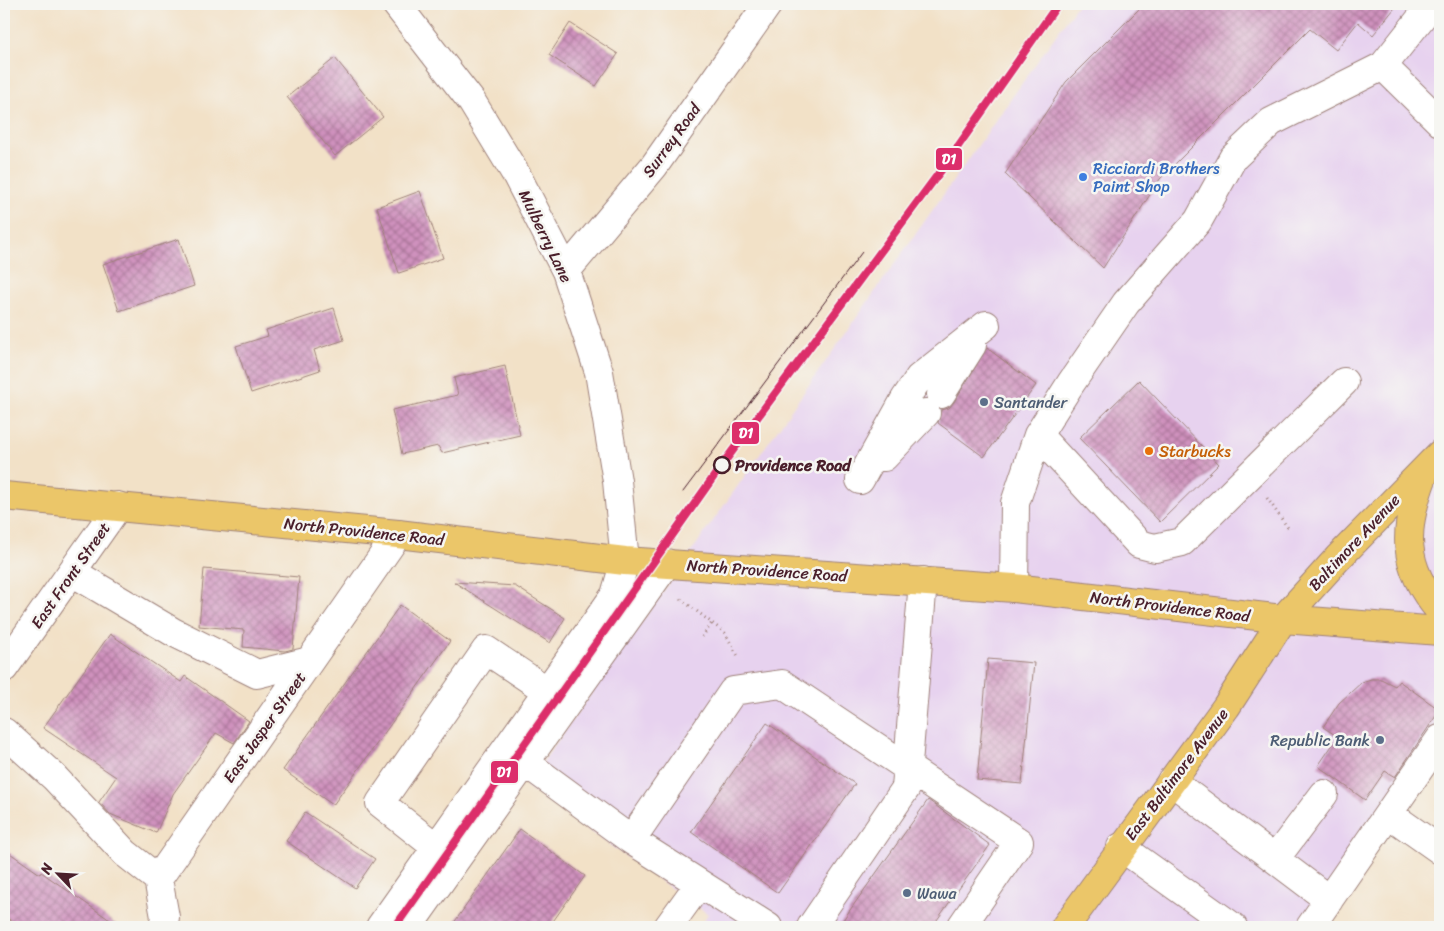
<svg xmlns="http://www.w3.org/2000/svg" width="1444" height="931" font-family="Sriracha,sans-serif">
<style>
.built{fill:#e7d2ef}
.building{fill:url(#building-cross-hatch)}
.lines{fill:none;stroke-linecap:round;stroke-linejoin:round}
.minor-casing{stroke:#9e8079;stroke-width:30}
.major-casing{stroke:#9e8079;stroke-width:30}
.path{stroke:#9e8079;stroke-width:3;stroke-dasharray:1 4;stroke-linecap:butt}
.minor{stroke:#fff;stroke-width:28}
.major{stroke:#ebc669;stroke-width:28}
.tram{stroke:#4a1f2b;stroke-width:1}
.tram-1-casing{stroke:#f6f6f2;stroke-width:11}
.tram-1{stroke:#dc2e6b;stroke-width:8}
.shop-dot{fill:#3f7fe0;stroke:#f6f6f2;stroke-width:2}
.service-dot{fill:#5c6f8a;stroke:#f6f6f2;stroke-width:2}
.food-dot{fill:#e8710a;stroke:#f6f6f2;stroke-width:2}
.stop-dot{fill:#f6f6f2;stroke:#4a1f2b;stroke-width:2.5}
.labels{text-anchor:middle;stroke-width:5;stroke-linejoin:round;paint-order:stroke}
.street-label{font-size:16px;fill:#4a1f2b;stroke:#f6f6f2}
.shop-label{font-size:16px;fill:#366cbe;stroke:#f6f6f2;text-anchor:start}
.service-label{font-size:16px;fill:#4e5e75;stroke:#f6f6f2;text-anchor:start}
.food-label{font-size:16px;fill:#c56008;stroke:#f6f6f2;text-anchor:start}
.stop-label{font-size:16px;font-weight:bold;fill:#4a1f2b;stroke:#f6f6f2;text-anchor:start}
.line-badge{stroke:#f6f6f2;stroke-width:2}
.badge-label{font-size:14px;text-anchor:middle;font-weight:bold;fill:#fff}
</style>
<defs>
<pattern id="building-cross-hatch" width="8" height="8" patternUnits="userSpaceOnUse" patternTransform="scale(1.25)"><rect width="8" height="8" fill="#cf91bd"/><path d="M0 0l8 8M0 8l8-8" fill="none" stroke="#aa769a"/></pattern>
</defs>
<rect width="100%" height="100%" fill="#f6f6f2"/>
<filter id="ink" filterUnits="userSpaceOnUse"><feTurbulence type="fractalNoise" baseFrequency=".02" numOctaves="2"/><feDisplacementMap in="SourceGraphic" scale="10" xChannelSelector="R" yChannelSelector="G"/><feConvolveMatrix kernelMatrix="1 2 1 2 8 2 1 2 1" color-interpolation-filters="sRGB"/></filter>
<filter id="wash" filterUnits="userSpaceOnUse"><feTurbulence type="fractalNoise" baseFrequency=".0096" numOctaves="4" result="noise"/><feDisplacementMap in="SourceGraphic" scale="20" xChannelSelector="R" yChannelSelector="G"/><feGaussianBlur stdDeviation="1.12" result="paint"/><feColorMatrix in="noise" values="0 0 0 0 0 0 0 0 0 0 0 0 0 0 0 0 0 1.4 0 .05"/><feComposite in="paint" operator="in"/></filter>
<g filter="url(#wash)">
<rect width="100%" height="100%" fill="#f2e1c7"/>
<!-- built -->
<path class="built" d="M 1078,4 L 1440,4 L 1440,757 L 1317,927 L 699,927 L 708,914 L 526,786 Z"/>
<g id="blocks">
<!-- building -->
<path class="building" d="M 1144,4 L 1398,4 L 1373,35 L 1358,22 L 1336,50 L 1310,29 L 1160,179 L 1103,268 L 1005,174 L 1066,82 Z
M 570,23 L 618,54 L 596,86 L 549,55 Z
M 335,58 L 383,117 L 335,156 L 287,97 Z
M 420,191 L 443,258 L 399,273 L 377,207 Z
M 179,239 L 194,286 L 119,311 L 103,264 Z
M 334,308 L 344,340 L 314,350 L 320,370 L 251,393 L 236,346 L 268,336 L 266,330 Z
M 987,348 L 1036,385 L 984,457 L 938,423 L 941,410 L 949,408 L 954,402 Z
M 505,366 L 520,435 L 442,453 L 438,446 L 402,454 L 392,410 L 458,395 L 454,378 Z
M 1139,380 L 1219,464 L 1160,522 L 1079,438 Z
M 204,569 L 299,577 L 293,649 L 285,651 L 243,647 L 244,630 L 199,626 Z
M 454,582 L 515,586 L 565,618 L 550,643 Z
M 400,605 L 450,641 L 333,805 L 283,770 Z
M 110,634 L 181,682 L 185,676 L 249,721 L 234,743 L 216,733 L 173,794 L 156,833 L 110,814 L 99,802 L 116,777 L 43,728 Z
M 988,659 L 1034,663 L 1022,784 L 977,780 Z
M 1371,679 L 1381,679 L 1395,686 L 1399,681 L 1440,710 L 1395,777 L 1385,771 L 1365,800 L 1318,766 L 1338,737 L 1323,727 L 1339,703 L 1362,682 Z
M 767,723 L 855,784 L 778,893 L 691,832 Z
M 928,800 L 990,845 L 932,927 L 838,927 Z
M 305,812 L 375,859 L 355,888 L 286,841 Z
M 520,829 L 585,876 L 549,927 L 451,927 Z
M 4,849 L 40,874 L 41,872 L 120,927 L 20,927 L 4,916 Z"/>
</g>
</g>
<g filter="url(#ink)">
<use href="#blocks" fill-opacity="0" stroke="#9e8079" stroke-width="1"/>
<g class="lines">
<defs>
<path id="minor" d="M 1383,66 L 1440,122
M 566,271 L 654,166 L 768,4
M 941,394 L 972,345
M 1038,435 L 1139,544 L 1155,548 L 1182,542 L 1344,382
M 884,457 L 926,413
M 860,480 L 905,399 L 919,378 L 986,325
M 72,572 L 173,632 L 257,674 L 309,661
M 1014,588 L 1015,503 L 1038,435 L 1071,383 L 1126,303 L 1198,221 L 1233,158 L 1271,122 L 1383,66 L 1432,4
M 4,668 L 118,506
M 4,732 L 54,777 L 125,853 L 158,879
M 511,752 L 631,840 L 768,927
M 1171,781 L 1329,900
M 1389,814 L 1440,850
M 631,840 L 733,691 L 782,684 L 1019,842 L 961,927
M 1121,847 L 1233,927
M 451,859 L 380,803 L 486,650 L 561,700
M 1275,859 L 1324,794
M 163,927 L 165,917 L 158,879 L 398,534
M 380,927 L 615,595 L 625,561 L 617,481 L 599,372 L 566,271 L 517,176 L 472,102 L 396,4
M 408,927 L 667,563
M 668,927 L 699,884
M 811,927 L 906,788 L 923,581
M 1310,927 L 1440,739"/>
<path id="major" d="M 1423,476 C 1403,529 1401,566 1440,611
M 4,496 L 398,534 L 625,561 L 1014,588 L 1283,619 L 1440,631
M 1065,927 L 1226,707 L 1283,619 L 1338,558 L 1440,454"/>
</defs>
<!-- minor casing -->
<use href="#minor" class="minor-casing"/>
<!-- major casing -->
<use href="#major" class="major-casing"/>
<!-- path -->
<path class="path" d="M 1267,498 L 1288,528
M 681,599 L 725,633 L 738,656
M 702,637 L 712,623"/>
<!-- minor -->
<use href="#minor" class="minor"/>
<!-- major -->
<use href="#major" class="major"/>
<!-- tram -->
<path class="tram" d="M 683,492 L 862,252"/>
<defs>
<path id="tram-1" d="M 395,927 L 722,465 L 942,169 L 1058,4"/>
</defs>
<!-- tram-1 casing -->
<use href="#tram-1" class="tram-1-casing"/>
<!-- tram-1 -->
<use href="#tram-1" class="tram-1"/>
</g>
</g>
<!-- markers -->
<circle class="shop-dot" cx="1083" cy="177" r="5"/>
<g class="service-dot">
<circle cx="984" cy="402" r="5"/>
<circle cx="1380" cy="740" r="5"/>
<circle cx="907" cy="893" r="5"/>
</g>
<circle class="food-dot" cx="1149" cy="451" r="5"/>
<circle class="stop-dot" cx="722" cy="465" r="8"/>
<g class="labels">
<!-- street labels -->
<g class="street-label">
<text transform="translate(671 140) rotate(-54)" y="6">Surrey Road</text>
<text transform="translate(546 236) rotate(64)" y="6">Mulberry Lane</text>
<text transform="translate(364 531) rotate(6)" y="6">North Providence Road</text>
<text transform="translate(1354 542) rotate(-47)" y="6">Baltimore Avenue</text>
<text transform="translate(767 570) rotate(4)" y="6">North Providence Road</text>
<text transform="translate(70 575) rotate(-55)" y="6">East Front Street</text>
<text transform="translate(1170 606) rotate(7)" y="6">North Providence Road</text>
<text transform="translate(264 727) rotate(-55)" y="6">East Jasper Street</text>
<text transform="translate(1176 774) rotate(-53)" y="6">East Baltimore Avenue</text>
</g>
<!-- shop labels -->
<g class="shop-label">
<text x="1093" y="174">Ricciardi Brothers<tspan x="1093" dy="18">Paint Shop</tspan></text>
</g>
<!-- service labels -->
<g class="service-label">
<text x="994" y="408">Santander</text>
<text x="1370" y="746" text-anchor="end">Republic Bank</text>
<text x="917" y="899">Wawa</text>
</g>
<!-- food labels -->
<g class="food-label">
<text x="1159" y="457">Starbucks</text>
</g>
<!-- stop labels -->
<g class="stop-label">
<text x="735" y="471">Providence Road</text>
</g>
</g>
<g class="line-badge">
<rect x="935" y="147" width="28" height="24" rx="5" fill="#dc2e6b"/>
<rect x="731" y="421" width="29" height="24" rx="5" fill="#dc2e6b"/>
<rect x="490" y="760" width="29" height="24" rx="5" fill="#dc2e6b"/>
</g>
<g class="badge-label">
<text x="949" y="164">D1</text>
<text x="746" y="438">D1</text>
<text x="504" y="777">D1</text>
</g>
<!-- margin -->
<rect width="1444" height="931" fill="none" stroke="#f6f6f2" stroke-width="20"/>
<!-- north arrow -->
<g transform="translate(58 874) rotate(295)" stroke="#f6f6f2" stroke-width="4" paint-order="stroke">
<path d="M0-4L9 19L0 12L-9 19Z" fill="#4a1f2b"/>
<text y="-8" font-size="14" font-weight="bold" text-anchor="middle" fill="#4a1f2b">N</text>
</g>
</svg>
